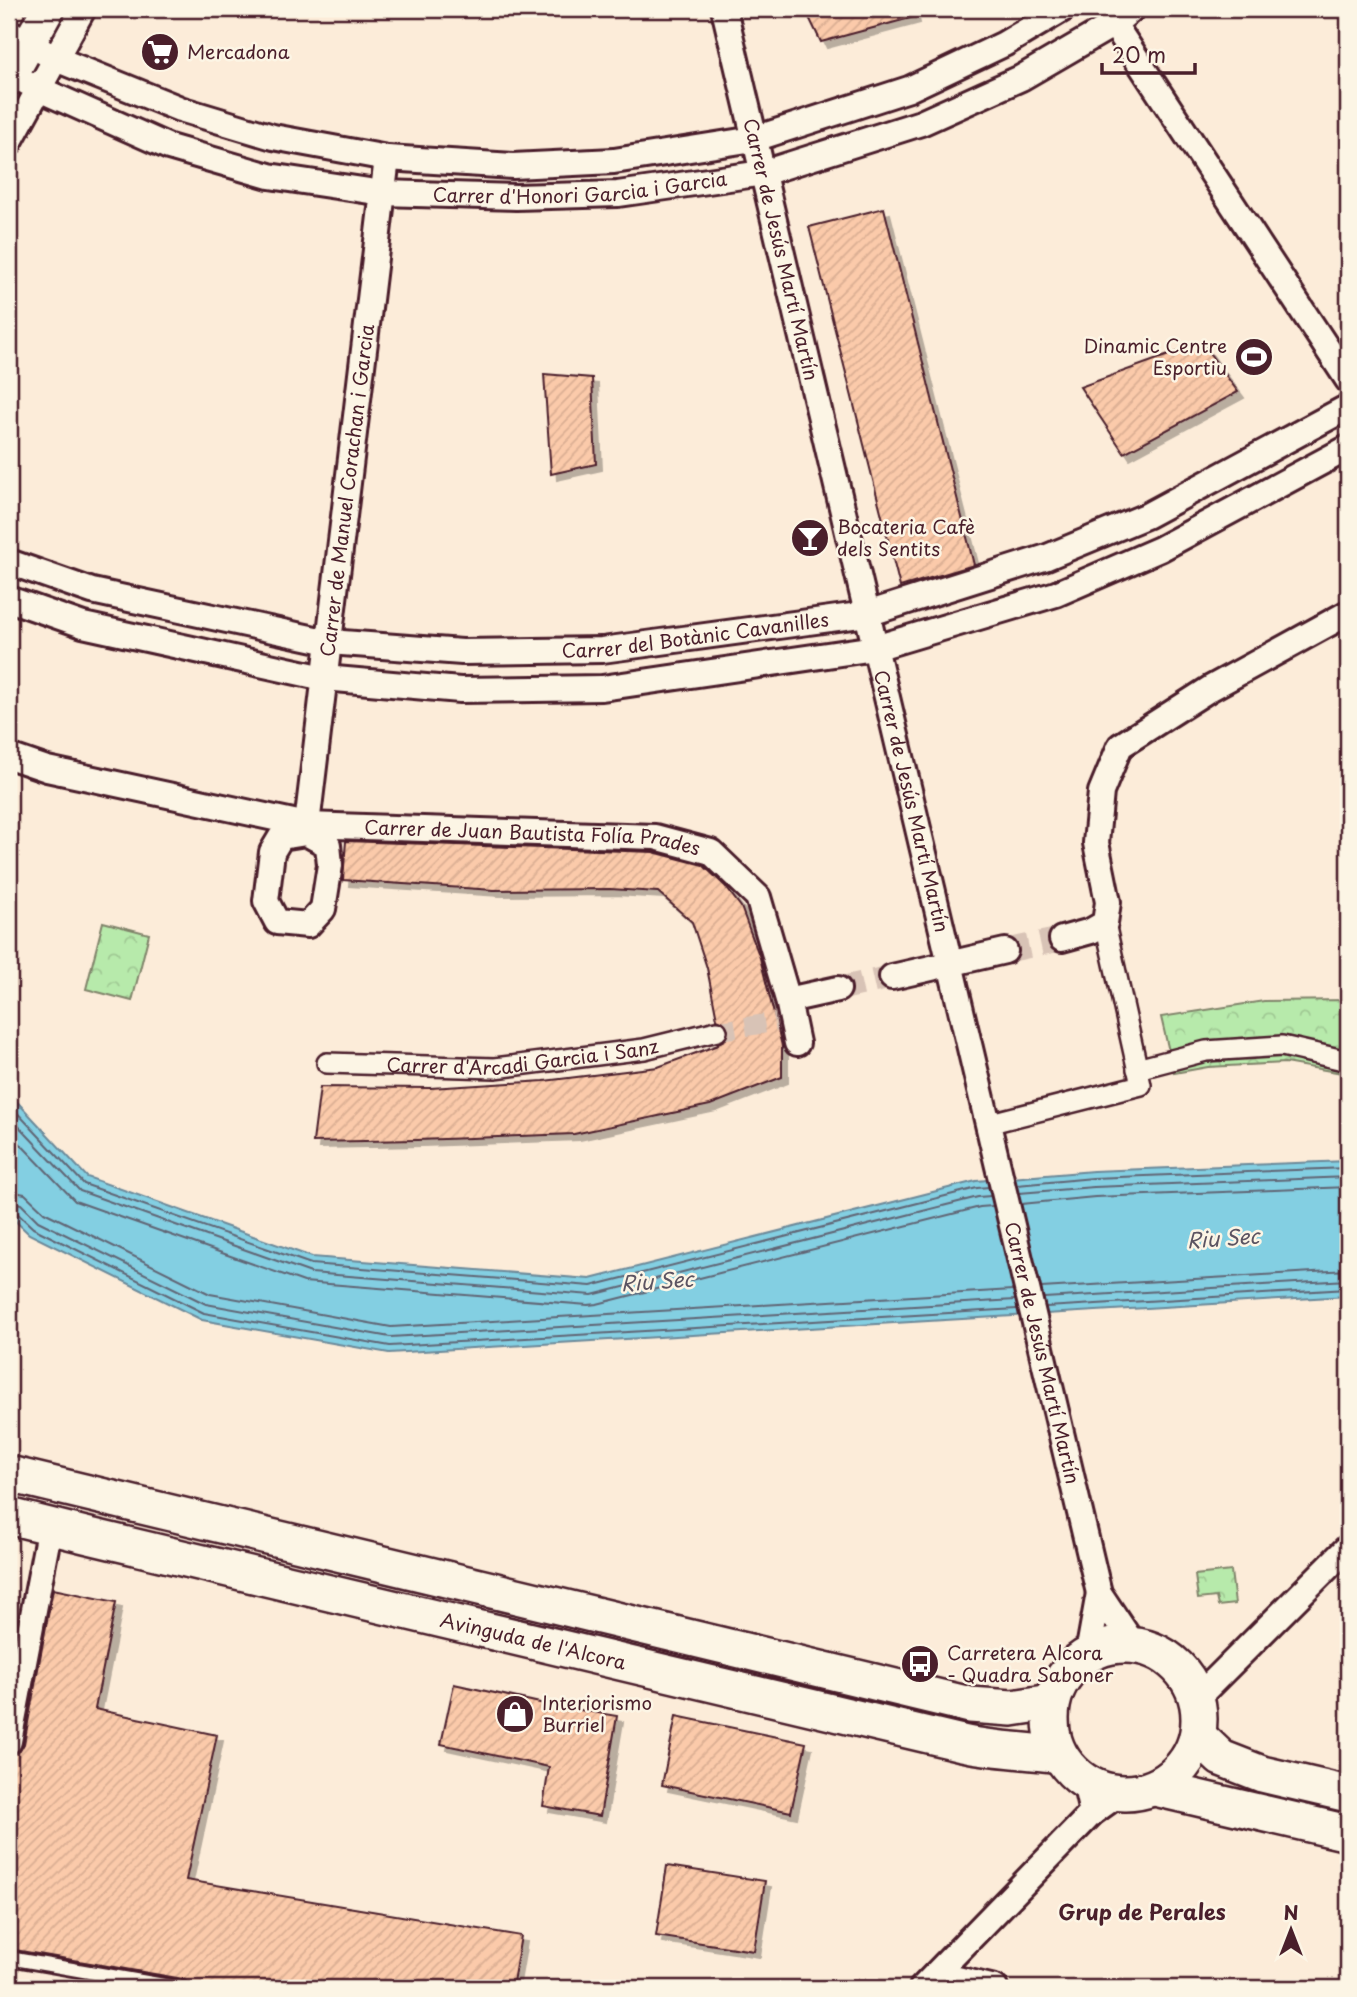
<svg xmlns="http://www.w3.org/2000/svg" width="1357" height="1997" font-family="'Playpen Sans',sans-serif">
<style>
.forest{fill:url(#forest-crowns);stroke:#80846b;stroke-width:2}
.water{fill:#83cfe2;stroke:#6c8999;stroke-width:2}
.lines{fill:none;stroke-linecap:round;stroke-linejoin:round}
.shore{stroke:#616574;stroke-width:2}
.building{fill:url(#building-hatch);stroke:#4a1f2b;stroke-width:2;filter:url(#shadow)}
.pedestrian-tunnel{stroke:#d8c3b6;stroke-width:19;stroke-dasharray:19 10;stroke-linecap:butt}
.minor-tunnel{stroke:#d8c3b6;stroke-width:24;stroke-dasharray:24 12;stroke-linecap:butt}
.service-casing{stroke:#4a1f2b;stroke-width:18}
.pedestrian-casing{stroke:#4a1f2b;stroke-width:24}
.minor-casing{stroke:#4a1f2b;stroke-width:30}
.tertiary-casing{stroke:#4a1f2b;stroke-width:37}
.secondary-casing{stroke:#4a1f2b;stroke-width:40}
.service{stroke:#fcf5e5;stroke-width:12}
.pedestrian{stroke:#fcf5e5;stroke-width:19}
.minor{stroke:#fcf5e5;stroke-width:24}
.tertiary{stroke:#fcf5e5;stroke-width:32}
.secondary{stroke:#fcf5e5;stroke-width:35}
.labels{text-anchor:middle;stroke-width:5;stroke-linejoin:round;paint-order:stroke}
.poi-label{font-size:19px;fill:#4a1f2b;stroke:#fcf5e5;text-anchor:start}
.street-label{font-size:19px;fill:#4a1f2b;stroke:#fcf5e5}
.water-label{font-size:21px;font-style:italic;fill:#5b5462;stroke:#fcf5e5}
.neighbourhood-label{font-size:21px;font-weight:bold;fill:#4a1f2b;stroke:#fcf5e5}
</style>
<defs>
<pattern id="forest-crowns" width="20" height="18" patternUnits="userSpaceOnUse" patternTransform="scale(1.75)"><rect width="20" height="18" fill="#b7eaab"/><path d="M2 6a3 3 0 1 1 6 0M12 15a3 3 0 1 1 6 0" fill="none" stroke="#9fc893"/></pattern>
<pattern id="building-hatch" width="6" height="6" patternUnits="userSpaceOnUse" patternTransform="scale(1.75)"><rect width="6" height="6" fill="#fbcaaa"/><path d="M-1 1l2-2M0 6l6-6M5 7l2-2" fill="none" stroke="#d9ad92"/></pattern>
<filter id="shadow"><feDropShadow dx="6" dy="6" stdDeviation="0" flood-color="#0004"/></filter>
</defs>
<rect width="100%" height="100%" fill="#fcecd9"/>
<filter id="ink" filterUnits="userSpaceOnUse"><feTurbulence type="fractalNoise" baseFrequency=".0143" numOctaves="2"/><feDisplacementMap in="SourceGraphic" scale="14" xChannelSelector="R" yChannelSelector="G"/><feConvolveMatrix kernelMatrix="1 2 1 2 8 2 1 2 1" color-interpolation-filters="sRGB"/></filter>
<g filter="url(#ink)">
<!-- forest -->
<path class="forest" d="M 103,922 L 149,934 L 132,1001 L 86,989 Z
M 1348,1000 L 1348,1074 L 1285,1063 L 1208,1067 L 1174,1073 L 1161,1017 L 1264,1001 Z
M 1231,1571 L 1235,1604 L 1218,1606 L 1216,1597 L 1198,1599 L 1195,1575 Z"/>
<!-- water -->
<path class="water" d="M 9,1093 L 87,1177 L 312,1257 L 590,1279 L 976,1181 L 1093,1171 L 1348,1161 L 1348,1296 L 389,1353 L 202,1320 L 29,1234 L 9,1215 Z"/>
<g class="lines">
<!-- shore -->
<path class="shore" d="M 9,1104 L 84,1184 L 311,1264 L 591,1286 L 977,1188 L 989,1187
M 9,1116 L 80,1191 L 311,1273 L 592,1295 L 978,1197 L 991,1196
M 9,1132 L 75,1201 L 304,1282 L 588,1305 L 597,1304 L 980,1207 L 993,1206
M 1017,1185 L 1093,1178 L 1348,1168
M 9,1191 L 25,1194 L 44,1212 L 210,1294 L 391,1327 L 1013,1290
M 1019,1193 L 1094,1187 L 1348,1177
M 9,1201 L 21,1204 L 38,1221 L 206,1304 L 390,1337 L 1015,1300
M 1021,1204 L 1095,1197 L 1348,1187
M 9,1210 L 16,1212 L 33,1228 L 204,1313 L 390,1346 L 1017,1309
M 1041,1288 L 1348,1270
M 1044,1298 L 1348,1280
M 1046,1307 L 1348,1289"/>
</g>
<!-- building -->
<path class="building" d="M 805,9 L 912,9 L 914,17 L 821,42 Z
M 884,208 L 974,565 L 900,587 L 809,227 Z
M 1202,343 L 1238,392 L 1124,453 L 1080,387 Z
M 544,374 L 592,378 L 596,464 L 551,474 Z
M 346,841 L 653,852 L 703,865 L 725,886 L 741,907 L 760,958 L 782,1046 L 782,1077 L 710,1105 L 574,1134 L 417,1140 L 313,1142 L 320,1087 L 430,1088 L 544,1081 L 658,1067 L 718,1045 L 718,1043 L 726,1039 L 729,1034 L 726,1023 L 717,1019 L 707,968 L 692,922 L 658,892 L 610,889 L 494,890 L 343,880 Z
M 53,1589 L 116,1602 L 95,1709 L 217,1735 L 186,1880 L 521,1936 L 512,1988 L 190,1988 L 187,1982 L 183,1979 L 9,1949 L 9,1756 L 20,1751 L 24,1744 Z
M 454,1684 L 549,1705 L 617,1716 L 600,1816 L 543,1806 L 549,1767 L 441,1744 Z
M 676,1716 L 806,1743 L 791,1812 L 662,1785 Z
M 667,1866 L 765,1881 L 754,1951 L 656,1936 Z"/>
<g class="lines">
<!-- pedestrian-tunnel -->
<path class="pedestrian-tunnel" d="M 717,1031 L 776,1022"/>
<!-- minor-tunnel -->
<path class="minor-tunnel" d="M 1005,951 L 1062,939
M 838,989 L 892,977"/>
<defs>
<path id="service" d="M 9,1958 L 181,1988"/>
<g id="pedestrian">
<path id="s1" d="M 327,1063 L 495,1068 L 644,1049 L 717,1031"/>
<path d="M 1137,1069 L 1206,1051 L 1282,1046 L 1348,1061"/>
<path d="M 987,1124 L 1141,1085 L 1105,923"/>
</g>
<g id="minor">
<path id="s2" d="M 724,9 L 1099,1593 L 1133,1644"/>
<path d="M 1104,9 L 1348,380"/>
<path d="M 9,32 L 56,59 L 180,109 L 273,137 L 387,158 L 513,166 L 614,161 L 754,139 L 909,89 L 1004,44 L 1063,9"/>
<path id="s3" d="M 9,73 L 39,89 L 169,147 L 269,176 L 383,193 L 516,197 L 618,194 L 763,173 L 921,123 L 1021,78 L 1114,24 L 1132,9"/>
<path d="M 9,143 L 83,9"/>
<path id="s4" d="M 9,562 L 92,591 L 329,642 L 462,652 L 602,650 L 867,614 L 1047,557 L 1146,516 L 1348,407"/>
<path d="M 9,599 L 83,625 L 324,678 L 460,690 L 602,688 L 875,648 L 1056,594 L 1160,549 L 1348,448"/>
<path id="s5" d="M 9,756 L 47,769 L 307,825 L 655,837 L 711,852 L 758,897 L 788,1000 L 797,1043"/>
<path id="s6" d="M 306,833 L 387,158"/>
<path d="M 306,833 L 328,845 L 330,865 L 323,909 L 308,925 L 277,922 L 266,901 L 272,852 L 281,837 Z"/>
<path d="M 1062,939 L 1091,931 L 1105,923 L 1108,902 L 1096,843 L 1101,792 L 1120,746 L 1211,688 L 1348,613"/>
<path d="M 892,977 L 1005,951"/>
<path d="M 788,1000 L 838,989"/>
<path d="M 1088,1654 L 1099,1593"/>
<path d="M 1197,1698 L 1348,1547"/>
<path d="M 9,1741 L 50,1526"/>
<path d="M 1085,1782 L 1092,1813"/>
<path d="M 936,1974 L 995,1988"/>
<path d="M 922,1988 L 1092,1813 L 1120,1793"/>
</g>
<path id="tertiary" d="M 9,79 L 48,9"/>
<g id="secondary">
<path d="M 9,1474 L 970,1705 L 1012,1708 L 1052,1702"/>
<path id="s7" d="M 9,1516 L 85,1535 L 962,1743 C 994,1750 1026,1750 1059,1755"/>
<circle cx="1125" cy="1719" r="74"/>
<path d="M 1198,1736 L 1221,1758 L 1262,1774 L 1348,1794"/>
<path d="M 1155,1788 L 1348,1833"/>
</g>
</defs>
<!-- service casing -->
<use href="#service" class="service-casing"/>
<!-- pedestrian casing -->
<use href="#pedestrian" class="pedestrian-casing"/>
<!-- minor casing -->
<use href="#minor" class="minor-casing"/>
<!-- tertiary casing -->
<use href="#tertiary" class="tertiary-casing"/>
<!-- secondary casing -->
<use href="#secondary" class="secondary-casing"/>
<!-- service -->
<use href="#service" class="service"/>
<!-- pedestrian -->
<use href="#pedestrian" class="pedestrian"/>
<!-- minor -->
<use href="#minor" class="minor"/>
<!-- tertiary -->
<use href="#tertiary" class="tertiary"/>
<!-- secondary -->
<use href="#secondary" class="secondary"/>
</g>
</g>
<!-- icons -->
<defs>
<symbol id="supermarket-disc" viewBox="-11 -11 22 22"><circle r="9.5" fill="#4a1f2b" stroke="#fcf5e5"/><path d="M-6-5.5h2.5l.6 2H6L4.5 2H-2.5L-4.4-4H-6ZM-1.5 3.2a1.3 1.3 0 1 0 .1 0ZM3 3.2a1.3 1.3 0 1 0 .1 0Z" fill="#fff"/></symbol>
<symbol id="stadium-disc" viewBox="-11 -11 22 22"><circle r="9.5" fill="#4a1f2b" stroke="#fcf5e5"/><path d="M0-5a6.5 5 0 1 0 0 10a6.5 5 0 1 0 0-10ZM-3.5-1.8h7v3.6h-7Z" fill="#fff"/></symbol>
<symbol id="bar-disc" viewBox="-11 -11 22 22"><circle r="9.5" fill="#4a1f2b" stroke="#fcf5e5"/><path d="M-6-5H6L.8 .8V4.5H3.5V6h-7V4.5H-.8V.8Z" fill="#fff"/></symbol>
<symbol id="bus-disc" viewBox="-11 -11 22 22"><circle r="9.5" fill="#4a1f2b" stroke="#fcf5e5"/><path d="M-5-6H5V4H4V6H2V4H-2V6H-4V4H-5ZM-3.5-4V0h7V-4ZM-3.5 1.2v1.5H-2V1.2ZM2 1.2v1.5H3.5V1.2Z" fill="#fff"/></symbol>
<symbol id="shop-disc" viewBox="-11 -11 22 22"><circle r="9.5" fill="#4a1f2b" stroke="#fcf5e5"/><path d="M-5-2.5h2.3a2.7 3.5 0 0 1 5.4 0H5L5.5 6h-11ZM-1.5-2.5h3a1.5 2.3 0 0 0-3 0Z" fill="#fff"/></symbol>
</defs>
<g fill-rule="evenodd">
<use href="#supermarket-disc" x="138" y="30" width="44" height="44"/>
<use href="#stadium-disc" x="1232" y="335" width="44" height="44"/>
<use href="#bar-disc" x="788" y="516" width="44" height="44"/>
<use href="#bus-disc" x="898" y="1642" width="44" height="44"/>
<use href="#shop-disc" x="493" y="1692" width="44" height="44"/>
</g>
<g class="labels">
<!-- poi labels -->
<g class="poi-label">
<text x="187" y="59">Mercadona</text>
<text x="1227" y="353" text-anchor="end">Dinamic Centre<tspan x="1227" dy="22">Esportiu</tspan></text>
<text x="837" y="534">Bocateria Cafè<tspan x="837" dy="22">dels Sentits</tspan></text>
<text x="947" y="1660">Carretera Alcora<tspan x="947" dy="22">- Quadra Saboner</tspan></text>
<text x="542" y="1710">Interiorismo<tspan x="542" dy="22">Burriel</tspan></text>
</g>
<!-- street labels -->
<g class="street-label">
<text dy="7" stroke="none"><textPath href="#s3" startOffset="593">Carrer d'Honori Garcia i Garcia</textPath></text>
<text dy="7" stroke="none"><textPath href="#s2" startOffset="247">Carrer de Jesús Martí Martín</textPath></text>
<text dy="7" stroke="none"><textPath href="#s6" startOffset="345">Carrer de Manuel Corachan i Garcia</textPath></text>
<text dy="7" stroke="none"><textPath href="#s4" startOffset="698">Carrer del Botànic Cavanilles</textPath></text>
<text dy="7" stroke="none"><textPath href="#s2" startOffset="814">Carrer de Jesús Martí Martín</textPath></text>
<text dy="7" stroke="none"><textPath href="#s5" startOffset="532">Carrer de Juan Bautista Folía Prades</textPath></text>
<text dy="7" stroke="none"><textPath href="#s1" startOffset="196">Carrer d'Arcadi Garcia i Sanz</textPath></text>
<text dy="7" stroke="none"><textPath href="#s2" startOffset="1381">Carrer de Jesús Martí Martín</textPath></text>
<text dy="7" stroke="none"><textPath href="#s7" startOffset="539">Avinguda de l'Alcora</textPath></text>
</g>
<!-- water labels -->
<g class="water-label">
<text transform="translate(1223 1239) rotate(-4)" y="7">Riu Sec</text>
<text transform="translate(657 1282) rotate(-4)" y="7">Riu Sec</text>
</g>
<!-- neighbourhood labels -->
<g class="neighbourhood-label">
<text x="1142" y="1920">Grup de Perales</text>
</g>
</g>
<!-- margin -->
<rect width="1357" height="1997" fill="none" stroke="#fcf5e5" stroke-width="35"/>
<rect x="18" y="18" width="1322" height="1962" fill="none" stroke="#4a1f2b" stroke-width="2.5" filter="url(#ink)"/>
<!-- north arrow -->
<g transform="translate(1291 1930)" stroke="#fcf5e5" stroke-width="5" paint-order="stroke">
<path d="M0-5L12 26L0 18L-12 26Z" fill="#4a1f2b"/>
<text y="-10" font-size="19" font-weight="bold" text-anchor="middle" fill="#4a1f2b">N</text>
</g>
<!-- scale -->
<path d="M1102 63v10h93v-10" fill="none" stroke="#4a1f2b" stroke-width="3.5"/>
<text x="1112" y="63" font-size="21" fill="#4a1f2b" stroke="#fcf5e5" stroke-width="5" paint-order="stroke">20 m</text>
</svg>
